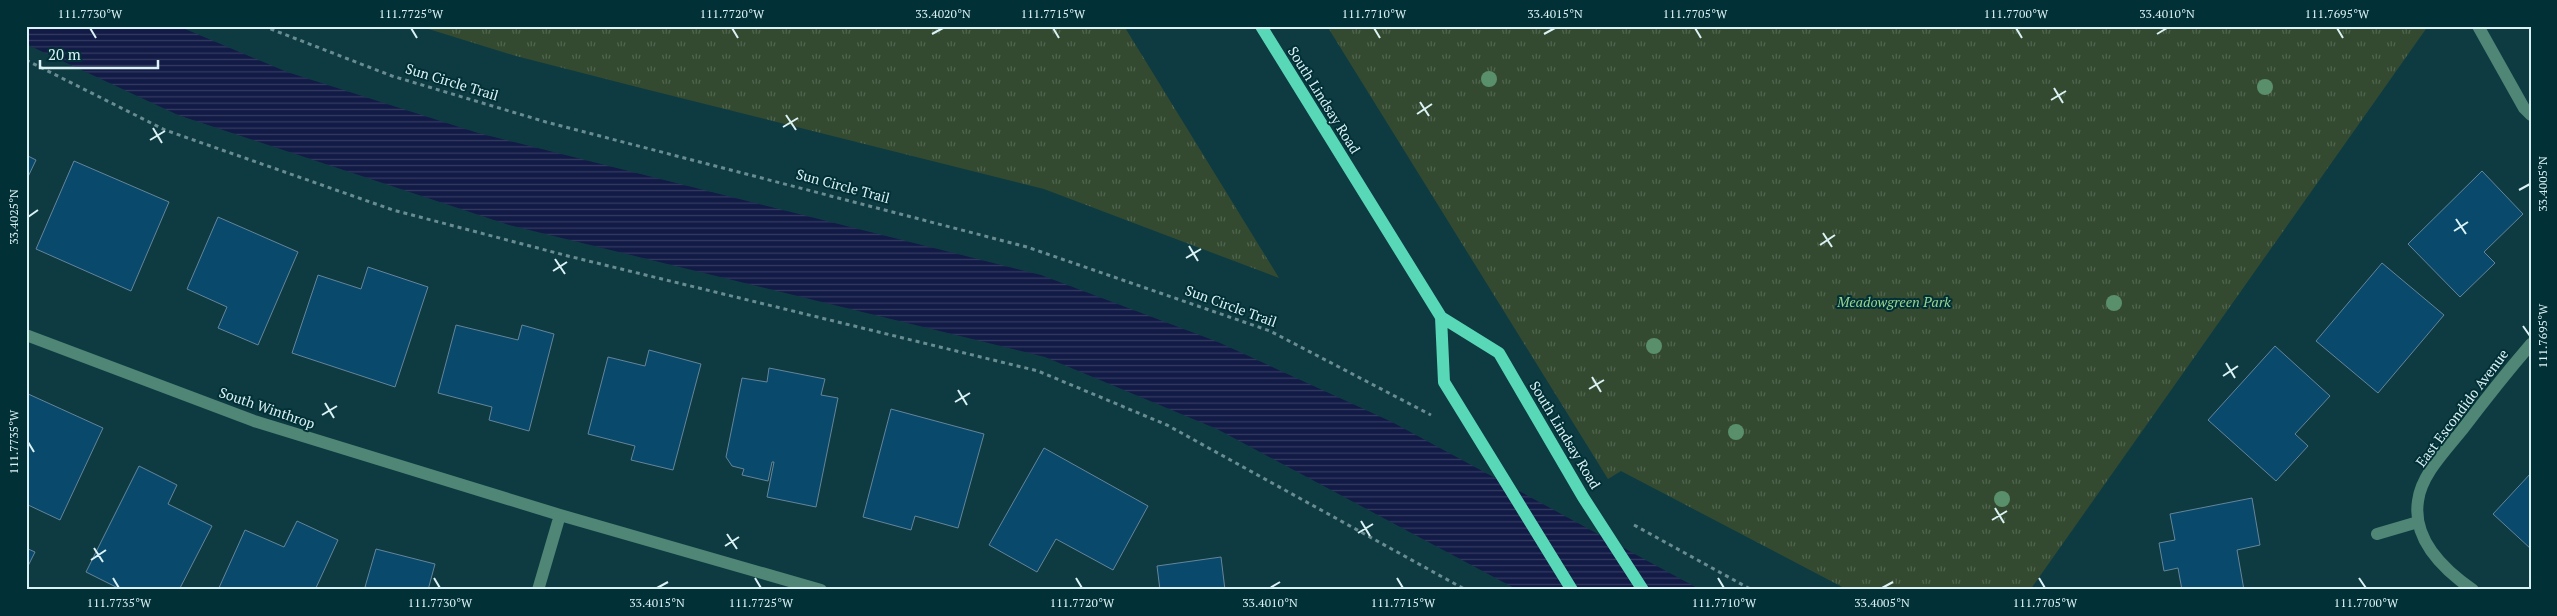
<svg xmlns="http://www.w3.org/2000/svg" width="2557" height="616" font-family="'PT Serif',serif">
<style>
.park{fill:url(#park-tufts)}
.water{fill:url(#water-rules)}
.building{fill:#094a6c;stroke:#65849a}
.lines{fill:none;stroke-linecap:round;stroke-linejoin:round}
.path{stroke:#698c91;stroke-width:3;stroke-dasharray:4 4;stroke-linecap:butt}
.minor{stroke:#4f8676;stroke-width:12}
.major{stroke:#59d8b8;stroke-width:12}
.tree{fill:#5a8f6c}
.ticks{fill:none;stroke:#dbf2f5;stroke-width:2}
.labels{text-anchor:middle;stroke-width:4;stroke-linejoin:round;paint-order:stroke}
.street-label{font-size:14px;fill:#dbf2f5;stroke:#013136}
.park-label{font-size:14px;font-style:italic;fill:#99d48f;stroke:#013136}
.neatline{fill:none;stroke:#dbf2f5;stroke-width:2}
.ticks-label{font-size:12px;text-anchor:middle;fill:#dbf2f5}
</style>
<defs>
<pattern id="park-tufts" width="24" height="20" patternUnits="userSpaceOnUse" patternTransform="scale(1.25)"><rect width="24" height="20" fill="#344a30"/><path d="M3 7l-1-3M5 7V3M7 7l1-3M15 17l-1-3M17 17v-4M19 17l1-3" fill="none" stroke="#51654f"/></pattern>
<pattern id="water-rules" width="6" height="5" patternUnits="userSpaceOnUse" patternTransform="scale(1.25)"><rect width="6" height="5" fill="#121a46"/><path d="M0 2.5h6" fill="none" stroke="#343c61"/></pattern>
</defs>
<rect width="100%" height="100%" fill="#0e3b41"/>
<!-- park -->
<path class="park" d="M 419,26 L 1124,26 L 1279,278 L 1044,189 L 645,89 L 516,56 Z
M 1327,26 L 2428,26 L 2030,590 L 1848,590 L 1621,471 L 1608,479 Z"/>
<!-- water -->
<path class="water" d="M 26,26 L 178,26 L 287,72 L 478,133 L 1041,275 L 1218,342 L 1392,422 L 1701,590 L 1518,590 L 1217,429 L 1045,357 L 509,225 L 178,115 L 26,44 Z"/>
<!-- building -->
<path class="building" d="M 26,155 L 36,160 L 26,181 Z
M 74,161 L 169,202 L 131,291 L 36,249 Z
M 2482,171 L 2523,214 L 2484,252 L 2495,263 L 2460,297 L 2408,244 Z
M 218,217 L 298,252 L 258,345 L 218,328 L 227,307 L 187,289 Z
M 2382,263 L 2444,315 L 2378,393 L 2316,341 Z
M 368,267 L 428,287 L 395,387 L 292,353 L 318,275 L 361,289 Z
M 456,325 L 518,340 L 522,325 L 554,334 L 529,431 L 489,420 L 492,407 L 438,393 Z
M 2275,346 L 2330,396 L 2295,434 L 2308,446 L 2276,481 L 2208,420 Z
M 649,350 L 701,364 L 673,470 L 631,460 L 635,446 L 588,434 L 608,357 L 645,366 Z
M 769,368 L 825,379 L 821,395 L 838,398 L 816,507 L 767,497 L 774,462 L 772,462 L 768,481 L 742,475 L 744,469 L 732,466 L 726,457 L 742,378 L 767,382 Z
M 26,393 L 103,428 L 60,520 L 26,504 Z
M 891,409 L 984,434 L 958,528 L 915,516 L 911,530 L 863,517 Z
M 1044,448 L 1148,506 L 1113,570 L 1056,539 L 1037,572 L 989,545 Z
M 139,466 L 177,485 L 168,504 L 212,526 L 179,590 L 122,590 L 86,572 Z
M 2531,473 L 2531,549 L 2493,514 Z
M 2252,498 L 2260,545 L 2237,550 L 2244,590 L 2182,590 L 2178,568 L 2164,571 L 2159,543 L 2175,540 L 2170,514 Z
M 297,521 L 338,540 L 315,590 L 218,590 L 245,530 L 284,547 Z
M 26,548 L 35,552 L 26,570 Z
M 376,549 L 435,564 L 428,590 L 377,590 L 365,587 Z
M 1221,557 L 1225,590 L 1160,590 L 1157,566 Z"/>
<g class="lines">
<!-- path -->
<path class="path" d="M 263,26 L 392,76 L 546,122 L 1027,247 L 1270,331 L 1431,415
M 26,60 L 165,130 L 393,210 L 568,256 L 1038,371 L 1167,425 L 1466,590
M 1634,525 L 1752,590"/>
<!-- minor -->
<path class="minor" d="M 2478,26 L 2524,108 L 2531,115
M 26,335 L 254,421 L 560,515 L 821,590
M 2377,534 L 2418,522
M 538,590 L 560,515
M 2473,590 C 2444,570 2412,540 2418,501 C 2421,475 2446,450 2462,430 C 2484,401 2507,372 2531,344"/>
<!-- major -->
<path class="major" d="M 1261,26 L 1441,317 L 1499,353 L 1583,497 L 1643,590
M 1441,317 L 1444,382 L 1572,590"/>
</g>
<!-- trees -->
<g class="tree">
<circle cx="1489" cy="79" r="8"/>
<circle cx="2265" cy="87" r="8"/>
<circle cx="2114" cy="303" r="8"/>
<circle cx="1654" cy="346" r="8"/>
<circle cx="1736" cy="432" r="8"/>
<circle cx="2002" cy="499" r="8"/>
</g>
<!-- ticks -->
<path class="ticks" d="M 90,28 L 96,38M 411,28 L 417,38M 732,28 L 738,38M 1053,28 L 1059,38M 1374,28 L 1380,38M 1695,28 L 1701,38M 2016,28 L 2022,38M 2337,28 L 2343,38M 932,34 L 943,28M 1544,34 L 1555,28M 2157,34 L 2167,28M 2054,88 L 2063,103M 2051,100 L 2066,91M 1420,102 L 1429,116M 1417,114 L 1432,104M 786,115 L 796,130M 783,127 L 798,118M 153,128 L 162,143M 150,140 L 165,131M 2519,190 L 2530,184M 28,217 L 38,210M 2456,219 L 2466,234M 2454,231 L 2468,222M 1823,233 L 1832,247M 1820,245 L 1835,235M 1189,246 L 1198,261M 1186,258 L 1201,249M 555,259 L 565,274M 553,271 L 567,262M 2523,326 L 2530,336M 2226,363 L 2235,378M 2223,376 L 2238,366M 1592,377 L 1601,392M 1589,389 L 1604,380M 958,390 L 967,405M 955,402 L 970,393M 325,403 L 334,418M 322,415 L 337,406M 28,442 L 34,452M 1995,508 L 2004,523M 1992,520 L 2007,511M 1361,521 L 1370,536M 1358,533 L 1373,524M 727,534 L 737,549M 725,546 L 739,537M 94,548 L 103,562M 91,560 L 106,550M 113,578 L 119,588M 434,578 L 440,588M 755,578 L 761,588M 1076,578 L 1082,588M 1397,578 L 1403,588M 1718,578 L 1724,588M 2039,578 L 2045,588M 2359,578 L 2366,588M 657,588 L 668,582M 1270,588 L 1280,582M 1882,588 L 1893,582"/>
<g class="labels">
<!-- street labels -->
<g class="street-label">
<text transform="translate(452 82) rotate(17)" y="5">Sun Circle Trail</text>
<text transform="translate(1324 100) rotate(58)" y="5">South Lindsay Road</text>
<text transform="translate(843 186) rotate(15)" y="5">Sun Circle Trail</text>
<text transform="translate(1231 306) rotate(20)" y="5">Sun Circle Trail</text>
<text transform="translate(267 408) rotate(19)" y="5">South Winthrop</text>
<text transform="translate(2462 408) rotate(-53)" y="5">East Escondido Avenue</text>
<text transform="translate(1565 435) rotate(59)" y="5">South Lindsay Road</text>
</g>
<!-- park labels -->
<g class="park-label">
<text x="1894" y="307">Meadowgreen Park</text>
</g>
</g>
<!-- border -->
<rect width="2557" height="616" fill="none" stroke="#013136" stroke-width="55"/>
<!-- scale -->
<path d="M40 60v8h118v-8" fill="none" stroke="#dbf2f5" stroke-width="2.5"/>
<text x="48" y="60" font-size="15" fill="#dbf2f5" stroke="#013136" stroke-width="4" paint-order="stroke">20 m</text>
<rect x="28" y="28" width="2502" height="560" class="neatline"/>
<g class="ticks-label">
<text x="90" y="18">111.7730°W</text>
<text x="411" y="18">111.7725°W</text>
<text x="732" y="18">111.7720°W</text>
<text x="943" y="18">33.4020°N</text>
<text x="1053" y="18">111.7715°W</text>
<text x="1374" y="18">111.7710°W</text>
<text x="1555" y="18">33.4015°N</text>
<text x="1695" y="18">111.7705°W</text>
<text x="2016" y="18">111.7700°W</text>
<text x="2167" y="18">33.4010°N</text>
<text x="2337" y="18">111.7695°W</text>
<text transform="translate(2543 184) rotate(-90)" y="4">33.4005°N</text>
<text transform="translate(14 217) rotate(-90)" y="4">33.4025°N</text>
<text transform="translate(2543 336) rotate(-90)" y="4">111.7695°W</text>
<text transform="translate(14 442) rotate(-90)" y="4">111.7735°W</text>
<text x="119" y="607">111.7735°W</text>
<text x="440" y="607">111.7730°W</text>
<text x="657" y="607">33.4015°N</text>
<text x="761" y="607">111.7725°W</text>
<text x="1082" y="607">111.7720°W</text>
<text x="1270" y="607">33.4010°N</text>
<text x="1403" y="607">111.7715°W</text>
<text x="1724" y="607">111.7710°W</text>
<text x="1882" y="607">33.4005°N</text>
<text x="2045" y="607">111.7705°W</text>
<text x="2366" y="607">111.7700°W</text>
</g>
</svg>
